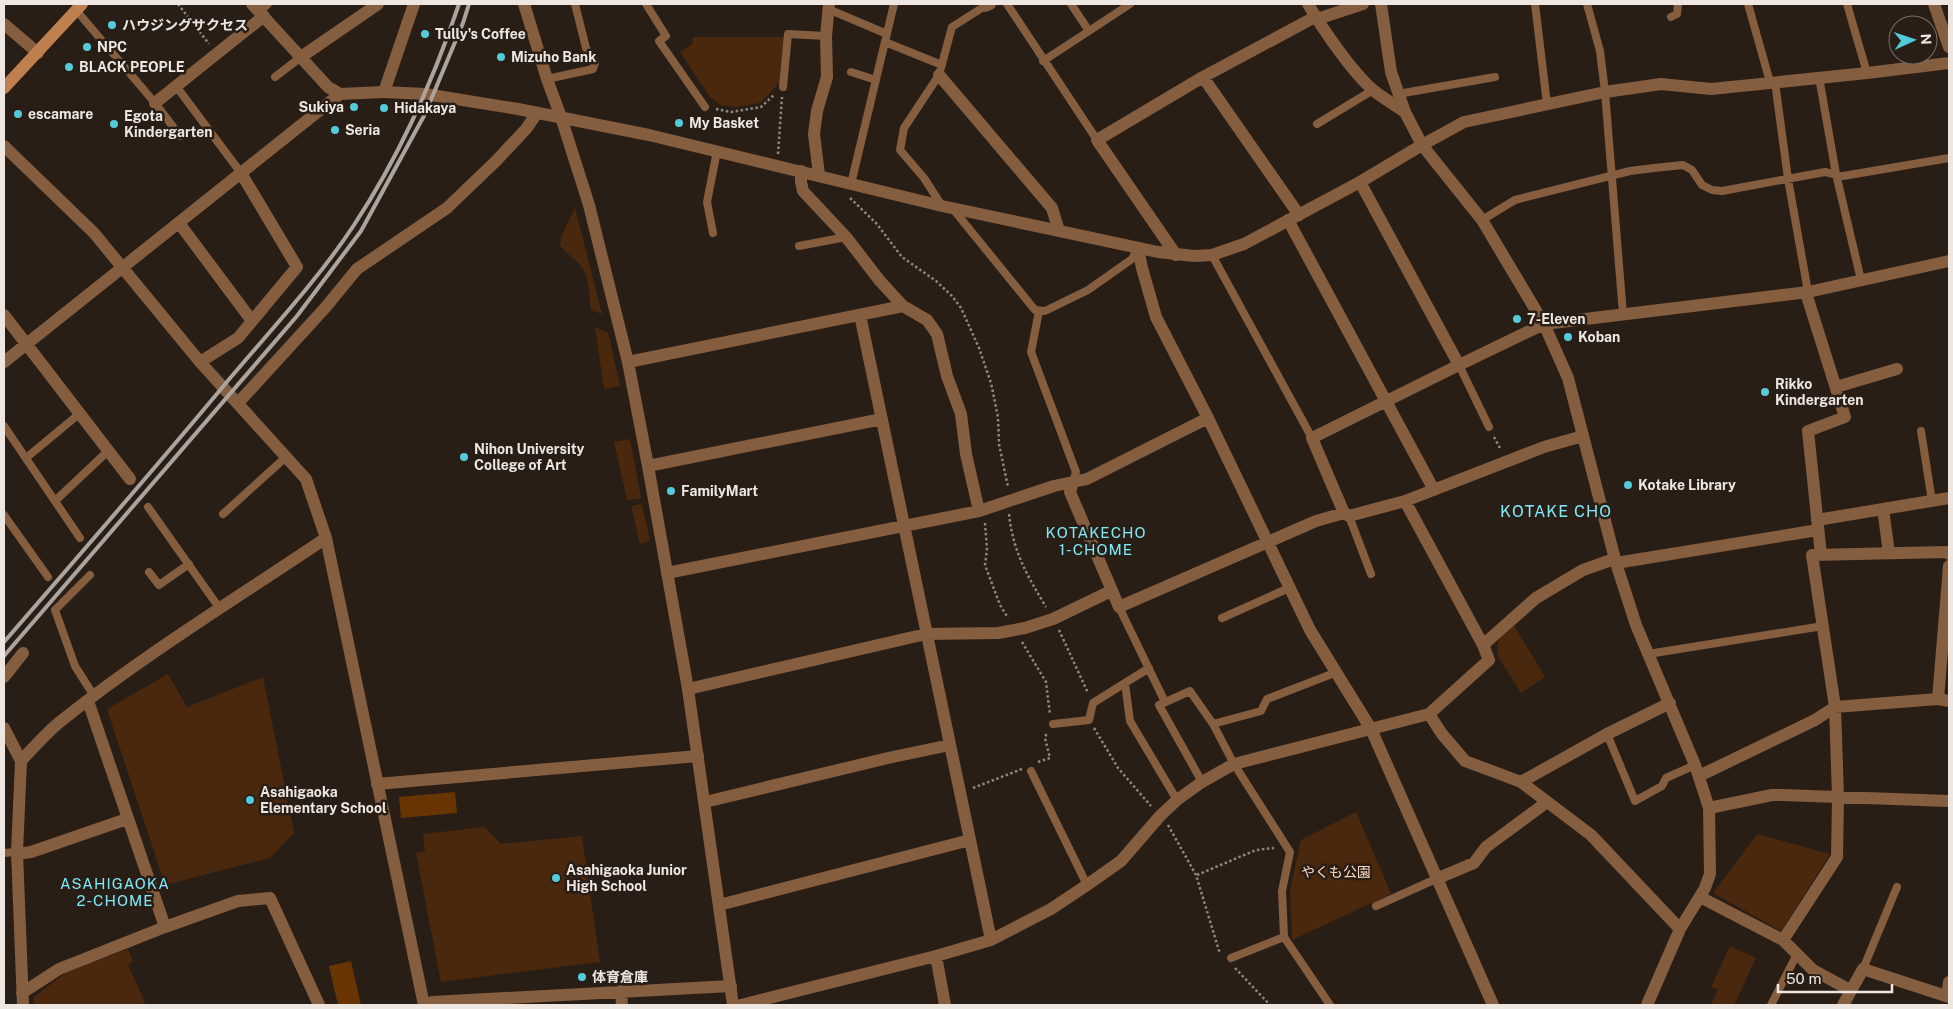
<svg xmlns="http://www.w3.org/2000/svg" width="1953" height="1009" font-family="'Public Sans','Noto Sans JP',sans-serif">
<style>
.green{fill:#49280d}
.water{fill:#683502}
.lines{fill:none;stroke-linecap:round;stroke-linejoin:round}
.path{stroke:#8f867f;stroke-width:2.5;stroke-dasharray:2.5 2.5;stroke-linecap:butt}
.service{stroke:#855d3f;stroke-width:8}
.minor{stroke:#855d3f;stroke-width:12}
.tertiary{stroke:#855d3f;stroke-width:12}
.secondary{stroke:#bf7f4e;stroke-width:12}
.rail{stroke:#aca39c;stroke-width:4}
.poi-dot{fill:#53cbda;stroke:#291e16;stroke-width:2}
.labels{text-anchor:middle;stroke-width:5;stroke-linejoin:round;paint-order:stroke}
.poi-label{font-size:14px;font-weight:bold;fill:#eee6e0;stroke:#291e16;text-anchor:start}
.park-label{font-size:14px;fill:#fcdbc3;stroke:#291e16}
.neighbourhood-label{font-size:15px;letter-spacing:1px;fill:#7fe9f7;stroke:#291e16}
.quarter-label{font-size:16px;letter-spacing:1px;fill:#7fe9f7;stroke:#291e16}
</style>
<rect width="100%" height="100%" fill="#291e16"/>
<!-- green -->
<path class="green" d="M 693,37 L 784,37 L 780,82 L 760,103 L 736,107 L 721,105 L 710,97 L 680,52 L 692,44 Z
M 575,208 L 602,314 L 591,310 C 589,297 590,278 582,267 C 576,258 566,255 560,245 L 562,235 Z
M 595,327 L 608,333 L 620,385 L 619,386 L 604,389 Z
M 630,439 L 641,498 L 627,500 L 614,442 Z
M 641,504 L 642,505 L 650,541 L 640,544 L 631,506 Z
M 1514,625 L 1545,677 L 1521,693 L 1497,655 L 1498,641 Z
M 168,674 L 187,707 L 263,677 L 294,833 L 270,858 L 165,885 L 107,709 Z
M 1356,812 L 1391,894 L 1292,940 L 1290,890 L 1301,840 Z
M 484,827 L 501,844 L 582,836 L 600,962 L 441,982 L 416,853 L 425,851 L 423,834 Z
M 1757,834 L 1830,854 L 1781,931 L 1713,893 Z
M 1730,946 L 1756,958 L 1734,1005 L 1711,1005 L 1718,990 L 1711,987 Z
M 128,949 L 133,961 L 128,965 L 146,1005 L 34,1005 L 34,997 L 65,973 Z"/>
<!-- water -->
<path class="water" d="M 455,792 L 457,813 L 401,818 L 399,797 Z
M 351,961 L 361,1005 L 338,1005 L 329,966 Z"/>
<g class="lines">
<!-- path -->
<path class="path" d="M 178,4 L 209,44
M 716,109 L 731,112 L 761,107 L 775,94
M 778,154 L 782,97
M 850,198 L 876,223 L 902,257 L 936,281 L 952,296 L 961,308 L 979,348 L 991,383 L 998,417 L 999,444 L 1008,487
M 1494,437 L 1501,450
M 1009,514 C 1013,552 1027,575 1046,607
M 985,523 L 987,549 L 985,565 L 1000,605 L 1008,618
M 1059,630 L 1088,693
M 1022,642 L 1046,682 L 1050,715
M 1094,728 L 1118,768 L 1151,806
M 1038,762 L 1050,758 L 1045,738 L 1047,732
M 973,788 L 1022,769
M 1168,825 L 1196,875 L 1220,954
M 1197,875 L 1256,850 L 1274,848
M 1235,968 L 1270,1005"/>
<!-- service -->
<path class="service" d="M 646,4 L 666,36 L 659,41 L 705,107
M 1007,4 L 1097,140
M 1071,4 L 1089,31 L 1130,4
M 1535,4 L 1547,104
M 1587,4 L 1600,51 L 1605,92 L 1623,314
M 1748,4 L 1770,82
M 1847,4 L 1867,73
M 828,9 L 887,34
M 76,10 L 155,103 L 180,136
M 259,12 L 268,4
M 1671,17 L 1677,14 L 1678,4
M 885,42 L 942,65
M 1043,61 L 1089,31
M 851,72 L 876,80
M 275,77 L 301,57
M 1819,77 L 1836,174 L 1861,280
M 547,79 L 593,69 L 595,63 L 586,48 L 575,4
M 1775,82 L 1788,179 L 1808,292
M 176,86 L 241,173
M 783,87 L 788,34 L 826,36
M 1398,94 L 1495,77
M 1317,124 L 1373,90
M 851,184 L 894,4
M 942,206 L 924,178 L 900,150 L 904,128 L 939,75 L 952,27 L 985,6 L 984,4
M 953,209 L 1035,310 L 1045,311 L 1088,290 L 1132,259 L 1137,249
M 1482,220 L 1515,200 L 1630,171 L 1654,168 L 1683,165 L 1692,170 L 1702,185 L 1712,190 L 1722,191 L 1825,172 L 1843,176 L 1949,158
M 713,233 L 707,202 L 717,151
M 799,246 L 846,237
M 1212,255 L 1312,438
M 1039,311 L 1031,352 L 1076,472 L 1073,482
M 1459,365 L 1489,427
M 4,426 L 80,538
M 1921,431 L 1932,501
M 26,458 L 79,414
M 55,501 L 108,451
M 148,507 L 220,609
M 223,514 L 286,457
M 4,515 L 48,577
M 1349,516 L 1371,574
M 149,572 L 159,585 L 189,564
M 90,575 L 55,610 L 75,666 L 94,696
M 1119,607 L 1165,702
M 1222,618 L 1289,588
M 1648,654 L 1823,626
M 1125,683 L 1130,721 L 1177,800
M 1053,724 L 1089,720 L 1093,703 L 1149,668
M 1213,724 L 1261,711 L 1267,699 L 1337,672
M 1607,734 L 1635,801 L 1662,786 L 1666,778 L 1695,765
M 1031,771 L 1087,885
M 1202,782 L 1159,705 L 1190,691 L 1213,724 L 1234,764 L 1290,852 L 1282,891 L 1284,937 L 1330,1005
M 4,853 L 17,852
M 1376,906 L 1436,879
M 1231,958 L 1284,937
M 1863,969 L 1897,887
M 1771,1005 L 1797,954"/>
<!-- minor -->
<path class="minor" d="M 252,4 L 328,87 L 340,94 L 384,92 L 414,4
M 524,4 L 547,79 L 561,117
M 1308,4 C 1322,28 1352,72 1373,90 C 1383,98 1395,105 1405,112
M 1934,4 L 1949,47
M 985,6 L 990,4
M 1317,19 L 1363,4
M 4,24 L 38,53
M 301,57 L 378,4
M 939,75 L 1052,208 L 1059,231
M 1203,77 L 1299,215
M 155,103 L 264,16
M 4,146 L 94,233 L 200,362 L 306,479 L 326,538 L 424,1005
M 801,171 L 801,182 L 803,191 L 846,237 L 880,281 L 903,306 L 927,320 L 937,334 L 947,376 L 961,414 L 966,454 L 979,511
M 819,175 L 814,134 L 817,111 L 827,77 L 826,36 L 829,4
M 1360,182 L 1459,365
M 1288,220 L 1434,490
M 179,223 L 252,321
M 1138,248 L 1142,268 L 1156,317 L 1208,418 L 1310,630 L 1371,729 L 1493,1005
M 1176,255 L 1097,140 L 1203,77 L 1315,17
M 1806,293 L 1845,417 L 1808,431 L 1821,555
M 4,315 L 130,479
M 860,315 L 991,940
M 4,362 L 340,94
M 200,362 L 238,338 L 297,267 L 241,173
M 628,362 L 903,306
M 1836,387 L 1897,369
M 238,403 L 325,308 L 357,269 L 447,208 L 496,161 L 526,129 L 537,113
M 648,466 L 882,419
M 1073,482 L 1070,492 L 1119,607 L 1316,521 L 1344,513 L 1349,516 L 1405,501 L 1544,447 L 1583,436
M 1405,501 L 1483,645
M 1883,509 L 1889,553
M 1344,513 L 1312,438 L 1459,365 L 1544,324
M 1817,520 L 1949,498
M 1616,563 L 1818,530
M 667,573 L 979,511 L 1054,486 L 1087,479 L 1208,418
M 4,677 L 23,653
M 688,689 L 926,634 L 998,633 L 1025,628 L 1053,619 L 1111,591
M 1938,699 L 1949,566
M 88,701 L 165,927
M 1429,714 L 1442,734 L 1465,761 L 1521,782 L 1591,835 L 1680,929
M 4,728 L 21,761 L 17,852 L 23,1005
M 21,761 C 34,747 47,732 61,721 C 145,654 237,598 326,538
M 1699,776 L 1815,720 L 1835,707 L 1938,699 L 1949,701
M 1521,782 L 1607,734 L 1670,703
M 377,784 L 698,756
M 705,802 L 888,758 L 950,745
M 1709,808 L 1772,795 L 1782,795 L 1949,801
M 17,854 L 31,852 L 127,819
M 1436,879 L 1474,863 L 1486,847 L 1547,802
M 1700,897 L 1783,940 L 1813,970 L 1850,990
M 719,905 L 970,840
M 1783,940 L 1837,857 L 1838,797 L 1835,707 L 1812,555 L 1946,552 L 1949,554
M 936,956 L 945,1005
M 621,991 L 622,1005
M 22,993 L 59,969 L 165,927 L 238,901 L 270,898 L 319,1005
M 1947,996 L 1949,982
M 425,1005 L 432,1002 L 731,986
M 741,1005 L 936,956 L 991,940 L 1051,909 L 1087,885 L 1121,861 L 1160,816 L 1177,800 L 1202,782 L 1234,764 L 1429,714 L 1489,660 L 1483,645 L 1536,598 L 1583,570 L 1614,559
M 1647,1005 L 1680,929 L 1705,888 L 1710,874 L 1709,808 L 1695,765 L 1636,625 L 1616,563 L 1568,378 L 1544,324 L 1482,220 L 1422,145 L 1464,122 L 1605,92 L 1661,84 L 1711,89 L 1867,73 L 1949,63
M 1843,1005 L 1863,969 L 1949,997"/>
<!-- tertiary -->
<path class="tertiary" d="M 384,92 L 425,94 L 518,109 L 649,135 L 942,206 L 1158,252 L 1194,256 L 1212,255 L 1244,244 L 1360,182 L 1422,145 L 1405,112 L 1391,72 L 1381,4
M 561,117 L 589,205 L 628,362 L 648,466 L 688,689 L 733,1005
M 1544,324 L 1808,292 L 1949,261"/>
<!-- secondary -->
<path class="secondary" d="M 4,88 L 82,4"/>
<!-- rail -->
<path class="rail" d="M 4,642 C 77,558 150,474 221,389 C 266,335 315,284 354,225 C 399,157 433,81 459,4
M 4,656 L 297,316 L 361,231 L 425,114 L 463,23 L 469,4"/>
</g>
<!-- markers -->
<g class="poi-dot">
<circle cx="112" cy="25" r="5"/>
<circle cx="425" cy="34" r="5"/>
<circle cx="87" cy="47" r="5"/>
<circle cx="501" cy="57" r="5"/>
<circle cx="69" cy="67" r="5"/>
<circle cx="354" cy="107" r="5"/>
<circle cx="384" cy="108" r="5"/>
<circle cx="18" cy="114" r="5"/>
<circle cx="679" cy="123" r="5"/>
<circle cx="114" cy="124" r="5"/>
<circle cx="335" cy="130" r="5"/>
<circle cx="1517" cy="319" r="5"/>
<circle cx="1568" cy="337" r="5"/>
<circle cx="1765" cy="392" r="5"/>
<circle cx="464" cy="457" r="5"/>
<circle cx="1628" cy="485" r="5"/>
<circle cx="671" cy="491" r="5"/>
<circle cx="250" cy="800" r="5"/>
<circle cx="556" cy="878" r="5"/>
<circle cx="582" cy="977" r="5"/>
</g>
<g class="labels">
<!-- poi labels -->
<g class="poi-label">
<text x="122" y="30">ハウジングサクセス</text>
<text x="435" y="39">Tully's Coffee</text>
<text x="97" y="52">NPC</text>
<text x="511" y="62">Mizuho Bank</text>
<text x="79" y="72">BLACK PEOPLE</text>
<text x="344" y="112" text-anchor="end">Sukiya</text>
<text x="394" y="113">Hidakaya</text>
<text x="28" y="119">escamare</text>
<text x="124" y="121">Egota<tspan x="124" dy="16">Kindergarten</tspan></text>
<text x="689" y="128">My Basket</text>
<text x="345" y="135">Seria</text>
<text x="1527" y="324">7-Eleven</text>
<text x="1578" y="342">Koban</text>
<text x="1775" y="389">Rikko<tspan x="1775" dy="16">Kindergarten</tspan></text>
<text x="474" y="454">Nihon University<tspan x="474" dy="16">College of Art</tspan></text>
<text x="1638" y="490">Kotake Library</text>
<text x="681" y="496">FamilyMart</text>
<text x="260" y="797">Asahigaoka<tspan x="260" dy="16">Elementary School</tspan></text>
<text x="566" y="875">Asahigaoka Junior<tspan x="566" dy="16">High School</tspan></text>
<text x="592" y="982">体育倉庫</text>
</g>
<!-- park labels -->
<g class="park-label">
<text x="1336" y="877">やくも公園</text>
</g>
<!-- neighbourhood labels -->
<g class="neighbourhood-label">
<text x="1096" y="538">KOTAKECHO<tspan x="1096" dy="17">1-CHOME</tspan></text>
<text x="115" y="889">ASAHIGAOKA<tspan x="115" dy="17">2-CHOME</tspan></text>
</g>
<!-- quarter labels -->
<g class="quarter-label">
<text x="1556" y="517">KOTAKE CHO</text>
</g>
</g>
<!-- border -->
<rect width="1953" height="1009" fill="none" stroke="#eee6e0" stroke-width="10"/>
<!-- north arrow -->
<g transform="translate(1913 40) rotate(87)"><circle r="24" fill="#291e16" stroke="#786e67"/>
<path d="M0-4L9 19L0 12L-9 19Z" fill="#53cbda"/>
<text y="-8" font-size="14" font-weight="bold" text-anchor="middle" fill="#eee6e0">N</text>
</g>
<!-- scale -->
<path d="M1778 984v8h114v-8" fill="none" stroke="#eee6e0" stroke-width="2.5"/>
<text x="1786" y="984" font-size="15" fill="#eee6e0" stroke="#291e16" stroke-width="4" paint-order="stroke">50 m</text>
</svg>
